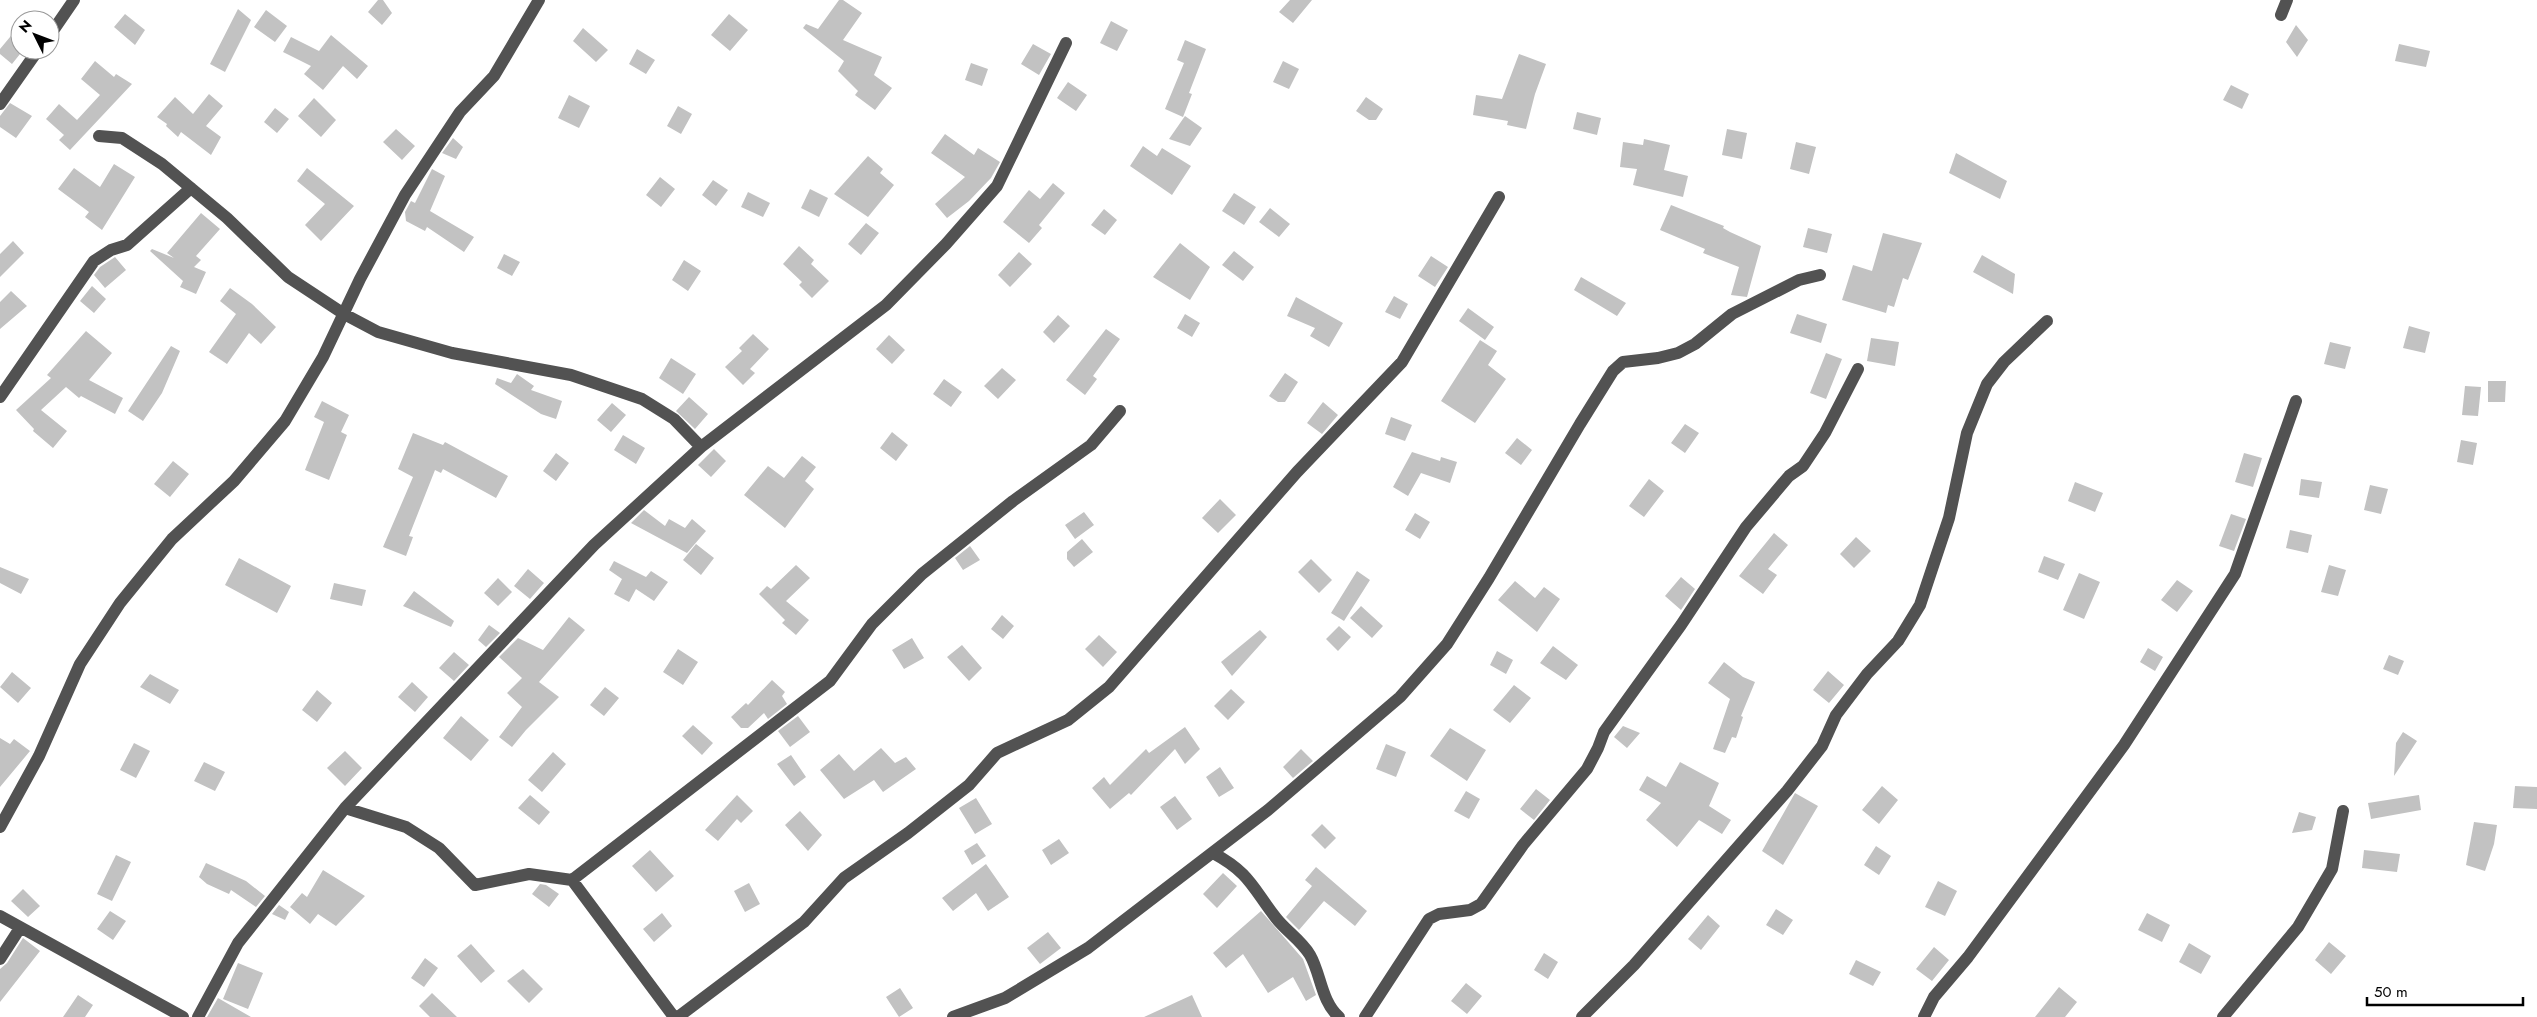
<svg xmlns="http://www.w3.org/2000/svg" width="2537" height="1017" font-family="Jost,sans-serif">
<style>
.building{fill:#c2c2c2}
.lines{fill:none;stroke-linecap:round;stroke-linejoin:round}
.minor{stroke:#525252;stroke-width:12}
</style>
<rect width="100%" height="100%" fill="#fff"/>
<!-- building -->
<path class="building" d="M 378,0 L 383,0 L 392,13 L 382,25 L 368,12 Z
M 839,0 L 843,0 L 862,13 L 843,40 L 882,57 L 874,75 L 892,88 L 875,110 L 855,95 L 858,91 L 838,71 L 844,61 L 803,28 L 806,24 L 818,29 Z
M 1290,0 L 1312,0 L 1293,23 L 1279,12 Z
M 238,9 L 251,20 L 225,72 L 210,64 Z
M 266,10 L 287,26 L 275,42 L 254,27 Z
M 125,14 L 145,30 L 135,45 L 114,27 Z
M 729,14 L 748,30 L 730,51 L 711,35 Z
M 1111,21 L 1128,30 L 1117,51 L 1100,43 Z
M 20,25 L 20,54 L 12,64 L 0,54 L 0,49 Z
M 2296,25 L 2308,40 L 2297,57 L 2286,42 Z
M 583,28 L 608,50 L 596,62 L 573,41 Z
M 331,35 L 368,66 L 357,79 L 343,66 L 323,90 L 304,74 L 311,66 L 283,52 L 291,37 L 319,51 Z
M 1185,40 L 1206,49 L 1189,93 L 1192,94 L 1183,117 L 1165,109 L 1184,63 L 1177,60 Z
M 1033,44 L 1051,54 L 1039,75 L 1021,64 Z
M 2399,44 L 2430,51 L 2426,67 L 2395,61 Z
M 637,49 L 655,60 L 646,74 L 629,64 Z
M 1519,54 L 1546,64 L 1535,94 L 1526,129 L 1507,125 L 1508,121 L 1473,115 L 1476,95 L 1502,99 Z
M 95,61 L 114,77 L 116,74 L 132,84 L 70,150 L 59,140 L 64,135 L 46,119 L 59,104 L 77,120 L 100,95 L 81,79 Z
M 1283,61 L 1299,69 L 1289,89 L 1273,82 Z
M 971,63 L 988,69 L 982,86 L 965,80 Z
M 1068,82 L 1087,95 L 1076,111 L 1057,98 Z
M 2231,85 L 2249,94 L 2242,109 L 2223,100 Z
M 209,94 L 223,106 L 206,126 L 221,137 L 211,155 L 181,132 L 178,137 L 166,126 L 167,124 L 157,117 L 175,97 L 193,114 Z
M 569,95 L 590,106 L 579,128 L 558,118 Z
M 1366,97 L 1383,109 L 1376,120 L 1369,120 L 1356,111 Z
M 314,98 L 336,120 L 321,137 L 298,116 Z
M 10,103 L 32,116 L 16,138 L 0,127 L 0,116 Z
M 678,106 L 692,114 L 681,134 L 667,126 Z
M 275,108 L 289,119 L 277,133 L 264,122 Z
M 1577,112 L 1601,118 L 1597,135 L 1573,129 Z
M 1185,116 L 1202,128 L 1190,146 L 1169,139 Z
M 396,129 L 415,146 L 402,160 L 383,142 Z
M 1727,129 L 1747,133 L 1742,159 L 1722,155 Z
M 945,134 L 974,155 L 978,148 L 1000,162 L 991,178 L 969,201 L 947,218 L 935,204 L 965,177 L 931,153 Z
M 453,138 L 463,147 L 456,159 L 442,153 Z
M 1644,139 L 1670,145 L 1664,170 L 1688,176 L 1683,197 L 1633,185 L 1637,169 L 1620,167 L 1623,142 L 1643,145 Z
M 1796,142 L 1816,147 L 1809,174 L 1790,169 Z
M 1143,146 L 1157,156 L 1162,148 L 1191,166 L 1172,195 L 1130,166 Z
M 1956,153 L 2007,181 L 2000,199 L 1949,173 Z
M 868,156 L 883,169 L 880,173 L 894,185 L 868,217 L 834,194 Z
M 114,164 L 135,177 L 102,230 L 85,217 L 89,212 L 58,189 L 74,168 L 100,187 Z
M 307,168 L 354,206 L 321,241 L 305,225 L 325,204 L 297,181 Z
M 432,169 L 445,176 L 430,211 L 474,237 L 464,252 L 427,227 L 425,231 L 406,221 L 405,212 L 411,201 L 415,203 Z
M 660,177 L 675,189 L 661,207 L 646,195 Z
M 713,180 L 728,190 L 716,206 L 702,195 Z
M 1053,183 L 1065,193 L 1039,225 L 1042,228 L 1029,243 L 1003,222 L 1029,190 L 1040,199 Z
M 810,189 L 828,198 L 819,217 L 801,208 Z
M 748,192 L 770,203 L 763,217 L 741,207 Z
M 1234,193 L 1256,207 L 1244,225 L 1222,211 Z
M 1671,205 L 1724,226 L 1723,228 L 1730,232 L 1761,246 L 1747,297 L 1731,295 L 1739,267 L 1703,253 L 1705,249 L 1660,230 Z
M 1270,208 L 1290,224 L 1279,237 L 1259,222 Z
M 1104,209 L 1117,220 L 1105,235 L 1091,225 Z
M 201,213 L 220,229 L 196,256 L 201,260 L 194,267 L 206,272 L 196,294 L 180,287 L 183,281 L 150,251 L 152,249 L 174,258 L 167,253 Z
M 866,223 L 879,233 L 861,255 L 848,244 Z
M 1808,228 L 1832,234 L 1827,253 L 1803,247 Z
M 1883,233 L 1922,243 L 1908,280 L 1903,278 L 1894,307 L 1888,305 L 1886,313 L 1842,300 L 1853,265 L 1872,271 Z
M 13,241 L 24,253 L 0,277 L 0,254 Z
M 1180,243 L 1210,267 L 1190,300 L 1153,277 Z
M 799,246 L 814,260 L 811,264 L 829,281 L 812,298 L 799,285 L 802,282 L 783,264 Z
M 1234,251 L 1254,267 L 1243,281 L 1222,265 Z
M 1019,252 L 1032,264 L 1010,287 L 998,275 Z
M 504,254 L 520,262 L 512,276 L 497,268 Z
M 1982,255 L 2015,274 L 2013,294 L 1973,272 Z
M 1431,256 L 1448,267 L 1435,287 L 1418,276 Z
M 115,257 L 126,270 L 105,288 L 94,275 L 100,267 Z
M 684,260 L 701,271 L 688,291 L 672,280 Z
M 1581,277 L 1626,303 L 1617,316 L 1574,290 Z
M 92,286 L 106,299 L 94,313 L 80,301 Z
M 230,288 L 252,304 L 276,327 L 261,344 L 249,333 L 227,364 L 209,352 L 236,314 L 220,301 Z
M 11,291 L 27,306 L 0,329 L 0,302 Z
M 1394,296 L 1408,304 L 1400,319 L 1385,312 Z
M 1296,297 L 1343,323 L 1329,347 L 1310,336 L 1315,328 L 1287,316 Z
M 1468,308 L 1494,327 L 1485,340 L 1459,321 Z
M 1185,314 L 1200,323 L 1192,337 L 1177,328 Z
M 1797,314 L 1827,324 L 1821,343 L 1790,333 Z
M 1058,315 L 1070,326 L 1054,343 L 1043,332 Z
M 2409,326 L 2430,332 L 2425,353 L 2403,348 Z
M 1106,329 L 1120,339 L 1093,376 L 1097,379 L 1085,395 L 1066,380 Z
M 86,331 L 112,353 L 89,380 L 123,398 L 115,414 L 81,396 L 79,398 L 66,387 L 41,410 L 67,431 L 53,448 L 33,431 L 34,429 L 16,410 L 51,378 L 47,375 Z
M 753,334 L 769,349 L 750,369 L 755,373 L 743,385 L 725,367 L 742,351 L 739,348 Z
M 889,335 L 905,350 L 892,364 L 876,349 Z
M 1871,338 L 1899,342 L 1895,366 L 1867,361 Z
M 1480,340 L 1497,351 L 1488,365 L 1506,379 L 1475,423 L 1441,401 Z
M 2330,342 L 2351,347 L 2345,369 L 2324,364 Z
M 171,346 L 180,351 L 162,393 L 143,421 L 128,411 Z
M 1826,353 L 1842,359 L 1826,399 L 1810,393 Z
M 671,358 L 696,374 L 683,394 L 659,378 Z
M 1002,368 L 1016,380 L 998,399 L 984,386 Z
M 1285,373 L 1298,382 L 1285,402 L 1278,402 L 1269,396 Z
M 517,374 L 534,386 L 531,390 L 562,401 L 556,419 L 541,414 L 495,384 L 497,378 L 511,383 Z
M 944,379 L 962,392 L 951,407 L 933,394 Z
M 2488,381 L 2506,381 L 2505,402 L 2488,402 Z
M 2465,386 L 2481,387 L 2478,416 L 2462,415 Z
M 689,397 L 708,414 L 695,429 L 676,411 Z
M 322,401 L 349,415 L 341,432 L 347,435 L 329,480 L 305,470 L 324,422 L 314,417 Z
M 1323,402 L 1338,415 L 1322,434 L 1307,423 Z
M 612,403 L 626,415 L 611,432 L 597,420 Z
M 1391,417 L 1412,425 L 1405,441 L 1385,434 Z
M 1685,424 L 1699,433 L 1685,453 L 1671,443 Z
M 892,432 L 908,445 L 896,461 L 880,448 Z
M 413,433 L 443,445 L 445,442 L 508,476 L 496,498 L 443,469 L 441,473 L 435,470 L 409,536 L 413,537 L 406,556 L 383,547 L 413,477 L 398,469 Z
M 623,435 L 645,448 L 636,464 L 614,450 Z
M 1517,438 L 1532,450 L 1521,465 L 1505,453 Z
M 2461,440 L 2477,443 L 2473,465 L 2457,462 Z
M 714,449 L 726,461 L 711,477 L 698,465 Z
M 1412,452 L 1440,461 L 1441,457 L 1457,462 L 1450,483 L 1421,473 L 1408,496 L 1393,487 Z
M 556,453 L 569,463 L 556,481 L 543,471 Z
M 2244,453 L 2262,458 L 2253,487 L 2235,482 Z
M 802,456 L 816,467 L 805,481 L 814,489 L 785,528 L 744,495 L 768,466 L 784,478 Z
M 173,461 L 189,474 L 170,497 L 154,484 Z
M 1649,479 L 1664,491 L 1644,517 L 1629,506 Z
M 2301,479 L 2322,482 L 2319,498 L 2299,495 Z
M 2075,482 L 2103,493 L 2095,512 L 2068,501 Z
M 2370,485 L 2388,489 L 2381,514 L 2364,510 Z
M 1220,499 L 1236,515 L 1218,533 L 1202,518 Z
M 644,510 L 665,526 L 669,519 L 685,528 L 692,519 L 706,531 L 687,553 L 631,523 Z
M 1084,512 L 1094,525 L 1075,539 L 1065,525 Z
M 1415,513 L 1430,522 L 1420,539 L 1405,530 Z
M 2231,514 L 2246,519 L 2234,551 L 2219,546 Z
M 2290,530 L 2312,535 L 2308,553 L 2286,548 Z
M 1774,533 L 1788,545 L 1768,569 L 1777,575 L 1763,594 L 1739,576 Z
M 1856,537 L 1871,551 L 1854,568 L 1840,554 Z
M 1082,539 L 1093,552 L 1074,567 L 1067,559 L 1067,552 Z
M 696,544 L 714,558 L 701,575 L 683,560 Z
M 970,546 L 980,560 L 963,570 L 955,558 Z
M 2044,556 L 2065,564 L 2058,580 L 2038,572 Z
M 239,558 L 291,586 L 277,613 L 225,585 Z
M 1311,559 L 1332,580 L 1319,593 L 1298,572 Z
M 614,561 L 646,577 L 651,571 L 668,582 L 654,601 L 636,589 L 629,602 L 614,594 L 622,579 L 609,570 Z
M 796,565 L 810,578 L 786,601 L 809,620 L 796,635 L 782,623 L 785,620 L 759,594 L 767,586 L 771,589 Z
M 2329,565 L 2346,570 L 2338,596 L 2321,592 Z
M 0,567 L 29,579 L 21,594 L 0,583 Z
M 528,569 L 544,583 L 530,599 L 514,586 Z
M 1357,571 L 1370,580 L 1344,621 L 1331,613 Z
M 2079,573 L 2100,582 L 2084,619 L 2063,610 Z
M 1681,577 L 1695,589 L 1681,610 L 1665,596 Z
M 498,578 L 512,592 L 498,606 L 484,593 Z
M 2177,580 L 2193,591 L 2177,612 L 2161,600 Z
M 1515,581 L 1535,598 L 1544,587 L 1560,599 L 1537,632 L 1498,600 Z
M 334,583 L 366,590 L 362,606 L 330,599 Z
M 414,591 L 454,621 L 451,627 L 403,606 Z
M 1361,606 L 1383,626 L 1372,638 L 1350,618 Z
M 1002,615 L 1014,626 L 1003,639 L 991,629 Z
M 569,617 L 585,630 L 539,682 L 559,697 L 526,730 L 512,747 L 499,737 L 522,707 L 507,693 L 522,678 L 499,657 L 518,638 L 543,650 Z
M 489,625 L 500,633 L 486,647 L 478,640 Z
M 1339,626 L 1351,637 L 1338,651 L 1326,639 Z
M 1260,630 L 1267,637 L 1232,676 L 1221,662 Z
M 1099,635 L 1117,652 L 1103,667 L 1085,649 Z
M 912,638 L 924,658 L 904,669 L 892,650 Z
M 962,645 L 982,668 L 969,681 L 947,657 Z
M 1553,646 L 1578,665 L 1566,680 L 1540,663 Z
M 2148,648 L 2163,657 L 2155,671 L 2140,662 Z
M 678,649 L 698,662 L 683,685 L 663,672 Z
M 1497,651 L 1513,660 L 1506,674 L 1490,665 Z
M 454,652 L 469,665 L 454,681 L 439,668 Z
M 2389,655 L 2404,661 L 2398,675 L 2383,669 Z
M 1724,662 L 1743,677 L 1755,682 L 1741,716 L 1743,717 L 1736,738 L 1732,737 L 1725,753 L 1713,749 L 1730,699 L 1708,683 Z
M 1828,671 L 1844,685 L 1829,703 L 1813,690 Z
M 12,672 L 31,688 L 18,703 L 0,687 Z
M 150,674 L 179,690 L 170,704 L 140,687 Z
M 772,680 L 785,692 L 782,696 L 787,704 L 768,719 L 764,713 L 748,728 L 741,728 L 731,717 L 746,703 L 748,705 Z
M 412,682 L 428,697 L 415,712 L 398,697 Z
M 1514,685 L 1531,698 L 1510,723 L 1493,710 Z
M 605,687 L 619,698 L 604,716 L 590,705 Z
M 1231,689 L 1245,702 L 1228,720 L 1214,706 Z
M 317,690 L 332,703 L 317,722 L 302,710 Z
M 461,716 L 489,740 L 471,761 L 443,738 Z
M 798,716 L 810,732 L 790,747 L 778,731 Z
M 693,725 L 713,743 L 702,755 L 682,736 Z
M 1623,726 L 1640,733 L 1627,748 L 1614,737 Z
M 1185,727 L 1200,749 L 1185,764 L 1175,749 L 1131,795 L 1129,793 L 1110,809 L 1092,788 L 1104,777 L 1110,785 L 1146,749 L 1149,753 Z
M 1450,728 L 1486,750 L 1467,781 L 1430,756 Z
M 2403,732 L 2417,741 L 2394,776 L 2396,743 Z
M 0,738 L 10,744 L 14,739 L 30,751 L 0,787 Z
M 134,743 L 150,751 L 136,778 L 120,770 Z
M 1386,744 L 1406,752 L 1396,777 L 1376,769 Z
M 881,748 L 895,763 L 906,757 L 916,769 L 883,792 L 874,780 L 844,799 L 820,770 L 839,754 L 854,771 Z
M 1301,749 L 1313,761 L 1293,778 L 1283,767 Z
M 345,751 L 362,768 L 345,786 L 327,768 Z
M 553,752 L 566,764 L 542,792 L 528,780 Z
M 791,755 L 806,777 L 794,786 L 777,764 Z
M 204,762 L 225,772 L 215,791 L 194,781 Z
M 1680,762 L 1719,783 L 1709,806 L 1731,820 L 1722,834 L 1699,820 L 1677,847 L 1646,820 L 1661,803 L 1639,790 L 1647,776 L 1666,787 Z
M 1220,767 L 1234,788 L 1219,797 L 1206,777 Z
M 1882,786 L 1898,800 L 1879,824 L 1862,810 Z
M 2515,786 L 2537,787 L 2537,809 L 2513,808 Z
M 1536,789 L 1550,800 L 1534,820 L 1520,809 Z
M 1466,791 L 1480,799 L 1469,819 L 1454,811 Z
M 1795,793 L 1818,806 L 1783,865 L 1762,851 Z
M 530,795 L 550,812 L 539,825 L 518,808 Z
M 737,795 L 753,811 L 741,823 L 737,819 L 718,841 L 705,830 Z
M 2419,795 L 2421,810 L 2371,819 L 2368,803 Z
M 1175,796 L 1192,819 L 1177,830 L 1160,807 Z
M 976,798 L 992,824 L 975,834 L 959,808 Z
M 800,811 L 822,835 L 808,851 L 785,825 Z
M 2299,812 L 2316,817 L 2312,830 L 2292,833 Z
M 2474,822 L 2497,825 L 2494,844 L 2485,871 L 2466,865 Z
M 1322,824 L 1336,838 L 1325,849 L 1311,835 Z
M 1059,839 L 1069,853 L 1051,865 L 1042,850 Z
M 977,843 L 986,856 L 972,865 L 964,851 Z
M 1876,846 L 1891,856 L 1879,875 L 1864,865 Z
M 650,850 L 674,876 L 656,892 L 632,866 Z
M 2364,850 L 2400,854 L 2397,872 L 2362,868 Z
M 116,855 L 131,862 L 112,901 L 97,894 Z
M 206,863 L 246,881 L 265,896 L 256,907 L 231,890 L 229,894 L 207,884 L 199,877 Z
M 986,864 L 1009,897 L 988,911 L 976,893 L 953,911 L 942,898 Z
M 1316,867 L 1367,911 L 1355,926 L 1324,901 L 1299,930 L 1286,917 L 1312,886 L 1305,880 Z
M 323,870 L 365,896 L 336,926 L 318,914 L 310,924 L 290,907 L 302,893 L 307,897 Z
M 1223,873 L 1237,886 L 1217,908 L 1203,894 Z
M 1938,881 L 1957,891 L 1945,916 L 1925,907 Z
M 749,883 L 760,904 L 745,912 L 734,891 Z
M 540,884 L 546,885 L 559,894 L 549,907 L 532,894 Z
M 23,889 L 40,906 L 28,917 L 11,901 Z
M 279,905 L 289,912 L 285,920 L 272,914 Z
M 1776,909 L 1793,920 L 1783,935 L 1766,925 Z
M 110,911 L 126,921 L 113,940 L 97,929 Z
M 1261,911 L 1303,959 L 1316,995 L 1306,1001 L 1293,977 L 1268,993 L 1243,954 L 1226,968 L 1213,953 Z
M 662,913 L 672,926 L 654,942 L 643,929 Z
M 2147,913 L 2170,925 L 2162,942 L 2138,930 Z
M 1708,915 L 1720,926 L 1701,950 L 1688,939 Z
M 1048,932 L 1061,948 L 1040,964 L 1027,948 Z
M 23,938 L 40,951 L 0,1002 L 0,969 L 7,963 Z
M 2329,942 L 2346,956 L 2331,974 L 2315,960 Z
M 2189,943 L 2211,956 L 2201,974 L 2179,962 Z
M 471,944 L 495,971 L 481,983 L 457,956 Z
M 1934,947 L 1949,960 L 1932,981 L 1916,969 Z
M 1544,953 L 1558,962 L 1548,979 L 1534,970 Z
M 425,958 L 438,968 L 424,987 L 411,978 Z
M 1856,960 L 1881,972 L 1873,986 L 1849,974 Z
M 238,963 L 263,973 L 248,1009 L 223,999 Z
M 523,969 L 543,989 L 529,1003 L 507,981 Z
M 1466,983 L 1482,996 L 1467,1014 L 1451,1001 Z
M 2059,987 L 2077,1002 L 2065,1017 L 2035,1017 Z
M 900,988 L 913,1008 L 899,1017 L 886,997 Z
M 432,993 L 457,1017 L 430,1017 L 419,1006 Z
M 78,995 L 93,1005 L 85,1017 L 63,1017 Z
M 1192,995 L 1202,1017 L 1144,1017 Z
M 218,998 L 251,1017 L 207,1017 Z"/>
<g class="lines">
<!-- minor -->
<path class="minor" d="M 2281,15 L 2287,0
M 50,35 L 74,0
M 0,104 L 38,50
M 99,136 L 122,138 L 162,164 L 227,218 L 288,277 L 344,314 L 378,332 L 452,353 L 571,375 L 642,399 L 674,419 L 701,447
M 0,397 L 94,261 L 111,250 L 127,245 L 191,188
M 345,808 L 406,827 L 439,848 L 475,885 L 529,874 L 572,880 L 674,1017
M 0,827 L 39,756 L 80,664 L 120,603 L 172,539 L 234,481 L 285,421 L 323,357 L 360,279 L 405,195 L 460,112 L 494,76 L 539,0
M 1213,853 C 1250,873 1252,887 1276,918 C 1286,931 1301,940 1310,955 C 1321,974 1321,1001 1339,1017
M 572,880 L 830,681 L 872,624 L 922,574 L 1013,501 L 1091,445 L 1120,411
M 0,916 L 183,1017
M 0,959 L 20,928
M 198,1017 L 238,943 L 345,808 L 594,545 L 701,447 L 886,305 L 946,244 L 997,186 L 1066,43
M 678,1017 L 804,922 L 844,878 L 908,833 L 969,785 L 997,753 L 1068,720 L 1109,687 L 1297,472 L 1402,362 L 1499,197
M 953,1017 L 1005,998 L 1088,948 L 1268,810 L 1400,697 L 1447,644 L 1489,578 L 1580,424 L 1613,371 L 1623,362 L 1658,358 L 1678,353 L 1695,344 L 1732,314 L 1799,280 L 1820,275
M 1365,1017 L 1429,919 L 1439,914 L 1470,910 L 1481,904 L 1523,845 L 1587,769 L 1598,748 L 1604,732 L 1681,625 L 1746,527 L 1789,476 L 1803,466 L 1825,433 L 1858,369
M 1582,1017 L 1634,965 L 1787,791 L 1822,746 L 1836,715 L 1867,674 L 1898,641 L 1920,605 L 1949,518 L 1967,433 L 1987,384 L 2004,362 L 2047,321
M 1924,1017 L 1934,997 L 1968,957 L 2124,745 L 2235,574 L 2296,401
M 2223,1017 L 2298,927 L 2332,869 L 2343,811"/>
</g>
<!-- north arrow -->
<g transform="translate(35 35) rotate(312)"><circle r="24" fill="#ffffff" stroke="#999999"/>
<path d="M0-4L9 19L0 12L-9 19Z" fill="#000000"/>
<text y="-8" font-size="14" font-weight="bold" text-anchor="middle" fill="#000000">N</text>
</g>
<!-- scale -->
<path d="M2367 997v8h156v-8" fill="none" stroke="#000000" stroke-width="2.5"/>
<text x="2374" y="997" font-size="15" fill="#000000" stroke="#ffffff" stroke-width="4" paint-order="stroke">50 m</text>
</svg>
